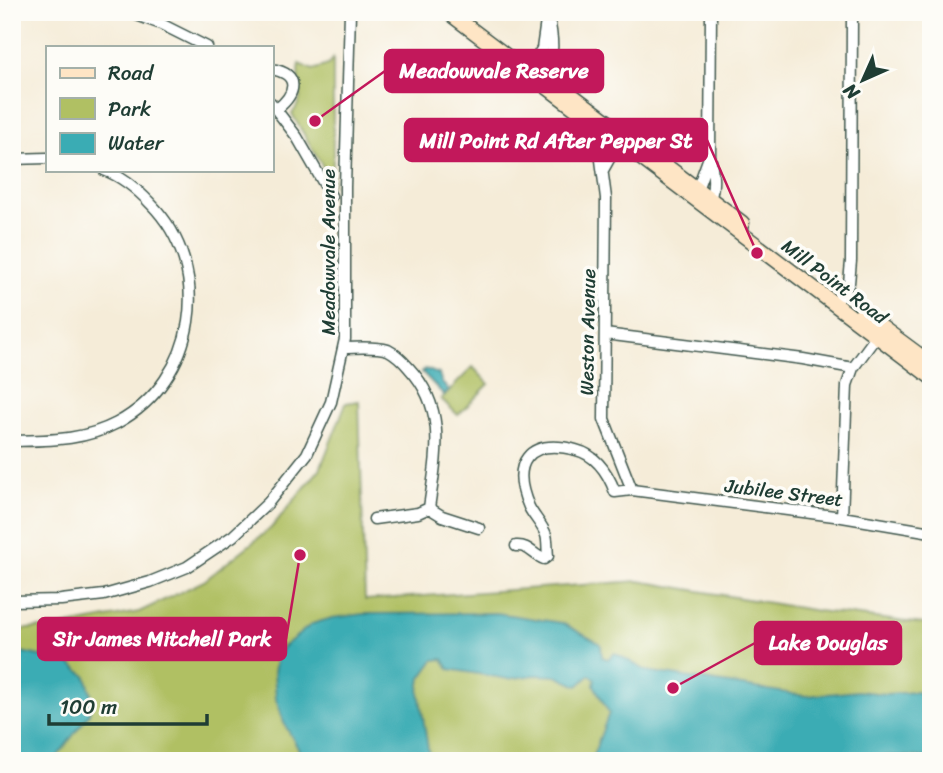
<svg xmlns="http://www.w3.org/2000/svg" width="943" height="773" font-family="Sriracha,sans-serif">
<style>
.green{fill:#b0c063;stroke:#687e4c;stroke-width:2}
.water{fill:#3aacb4;stroke:#2c7474;stroke-width:2}
.lines{fill:none;stroke-linecap:round;stroke-linejoin:round}
.minor-casing{stroke:#3f574d;stroke-width:13}
.secondary-casing{stroke:#3f574d;stroke-width:17}
.minor{stroke:#fff;stroke-width:10}
.secondary{stroke:#fee5c5;stroke-width:14}
.labels{text-anchor:middle;stroke-width:7;stroke-linejoin:round;paint-order:stroke}
.street-label{font-size:19px;fill:#1f3d34;stroke:#fdfcf7}
.leader{fill:none;stroke:#c2185b;stroke-width:2.5}
.callout-dot{fill:#c2185b;stroke:#fdfcf7;stroke-width:2.5}
.callout{fill:#c2185b;stroke:#c2185b;stroke-width:2.5}
.callout-label{font-size:21px;text-anchor:middle;font-weight:bold;fill:#fff}
</style>
<rect width="100%" height="100%" fill="#fdfcf7"/>
<filter id="ink" filterUnits="userSpaceOnUse"><feTurbulence type="fractalNoise" baseFrequency=".0143" numOctaves="2"/><feDisplacementMap in="SourceGraphic" scale="14" xChannelSelector="R" yChannelSelector="G"/><feConvolveMatrix kernelMatrix="1 2 1 2 8 2 1 2 1" color-interpolation-filters="sRGB"/></filter>
<filter id="wash" filterUnits="userSpaceOnUse"><feTurbulence type="fractalNoise" baseFrequency=".00686" numOctaves="4" result="noise"/><feDisplacementMap in="SourceGraphic" scale="28" xChannelSelector="R" yChannelSelector="G"/><feGaussianBlur stdDeviation="1.57" result="paint"/><feColorMatrix in="noise" values="0 0 0 0 0 0 0 0 0 0 0 0 0 0 0 0 0 1.4 0 .05"/><feComposite in="paint" operator="in"/></filter>
<g filter="url(#wash)">
<rect width="100%" height="100%" fill="#f5ecd8"/>
<!-- green -->
<path class="green" d="M 333,59 L 333,184 L 292,114 C 310,89 294,86 299,64 L 313,70 L 328,65 Z
M 473,367 L 489,384 L 458,415 L 441,399 Z
M 359,401 L 365,600 L 639,581 L 818,611 L 931,625 L 931,761 L 12,761 L 12,630 L 57,627 L 139,612 L 204,581 L 271,528 L 320,469 L 346,403 Z"/>
<!-- water -->
<path class="water" d="M 425,369 L 439,374 L 442,383 L 449,390 L 444,395 L 422,372 Z
M 497,613 L 562,623 L 601,644 L 602,657 L 608,659 L 615,653 L 647,671 L 806,696 L 858,691 L 886,694 L 917,692 L 931,696 L 931,758 C 909,757 873,752 854,761 L 591,761 L 609,713 L 594,685 L 595,679 L 590,675 L 578,686 L 556,676 L 536,675 L 508,679 L 449,669 L 443,659 L 434,660 L 421,678 L 419,692 L 430,761 L 305,761 L 284,723 L 276,699 L 274,672 L 277,656 L 283,647 L 312,624 L 332,618 L 363,614 Z
M 12,650 L 68,662 L 86,676 L 92,697 L 89,714 L 54,761 L 12,761 Z"/>
</g>
<g filter="url(#ink)">
<g class="lines">
<defs>
<path id="minor" d="M 128,12 L 161,24 L 207,47
M 271,69 C 301,74 296,94 277,109
M 527,73 L 542,49 L 546,21
M 539,82 C 556,58 554,42 548,14
M 271,103 L 297,137 L 331,196
M 608,126 L 599,145 L 606,198 L 604,419 L 632,490
M 12,159 L 47,158
M 603,170 L 622,136
M 695,195 L 709,157
M 708,204 C 716,188 713,172 710,155 L 711,12
M 835,305 L 849,283 L 851,261 L 852,12
M 605,334 L 803,359 L 853,368
M 344,348 C 357,348 375,346 388,350 C 396,354 403,361 409,368 C 448,410 436,457 429,508
M 12,441 C 49,440 83,441 117,423 C 197,380 215,269 151,204 C 138,190 123,177 104,170
M 429,508 L 442,516 L 479,528
M 842,517 L 847,385 L 853,368 L 881,330
M 374,519 L 418,513 L 429,508
M 516,546 C 529,545 533,555 544,559 L 548,556 C 547,549 548,541 546,535 C 542,524 534,517 529,507 C 510,463 528,438 576,450 C 596,455 608,473 615,492 L 632,490 L 842,517 L 931,532
M 12,601 L 61,600 L 104,595 L 150,582 L 187,567 L 233,536 L 268,503 L 307,454 L 331,402 L 345,339 L 345,187 L 350,12"/>
<path id="secondary" d="M 448,12 L 931,377
M 549,78 L 742,223
M 862,313 L 931,364"/>
</defs>
<!-- minor casing -->
<use href="#minor" class="minor-casing"/>
<!-- secondary casing -->
<use href="#secondary" class="secondary-casing"/>
<!-- minor -->
<use href="#minor" class="minor"/>
<!-- secondary -->
<use href="#secondary" class="secondary"/>
</g>
</g>
<g class="labels">
<!-- street labels -->
<g class="street-label">
<text transform="translate(328 252) rotate(-90)" y="7">Meadowvale Avenue</text>
<text transform="translate(835 281) rotate(37)" y="7">Mill Point Road</text>
<text transform="translate(587 332) rotate(-89)" y="7">Weston Avenue</text>
<text transform="translate(784 492) rotate(7)" y="7">Jubilee Street</text>
</g>
</g>
<!-- callouts -->
<path class="leader" d="M315 121L385 71M757 253L707 140M300 555L286 639M673 688L755 643"/>
<g class="callout-dot">
<circle cx="315" cy="121" r="7"/>
<circle cx="757" cy="253" r="7"/>
<circle cx="300" cy="555" r="7"/>
<circle cx="673" cy="688" r="7"/>
</g>
<g class="callout">
<rect x="385" y="50" width="218" height="42" rx="7"/>
<rect x="405" y="119" width="302" height="42" rx="7"/>
<rect x="38" y="618" width="248" height="42" rx="7"/>
<rect x="755" y="622" width="146" height="42" rx="7"/>
</g>
<g class="callout-label">
<text x="494" y="78">Meadowvale Reserve</text>
<text x="556" y="148">Mill Point Rd After Pepper St</text>
<text x="162" y="646">Sir James Mitchell Park</text>
<text x="828" y="650">Lake Douglas</text>
</g>
<!-- margin -->
<rect width="943" height="773" fill="none" stroke="#fdfcf7" stroke-width="42"/>
<!-- legend -->
<rect x="46" y="46" width="228" height="126" fill="#fdfcf7" stroke="#a4b0a9" stroke-width="2"/>
<rect x="60" y="68" width="35" height="10" fill="#fee5c5" stroke="#a4b0a9" stroke-width="2"/>
<text x="108" y="80" font-size="21" fill="#1f3d34">Road</text>
<rect x="60" y="98" width="35" height="21" fill="#b0c063" stroke="#a4b0a9" stroke-width="2"/>
<text x="108" y="116" font-size="21" fill="#1f3d34">Park</text>
<rect x="60" y="133" width="35" height="21" fill="#3aacb4" stroke="#a4b0a9" stroke-width="2"/>
<text x="108" y="150" font-size="21" fill="#1f3d34">Water</text>
<!-- north arrow -->
<g transform="translate(863 80) rotate(225)" stroke="#fdfcf7" stroke-width="5" paint-order="stroke">
<path d="M0-5L12 26L0 18L-12 26Z" fill="#1f3d34"/>
<text y="-10" font-size="19" font-weight="bold" text-anchor="middle" fill="#1f3d34">N</text>
</g>
<!-- scale -->
<path d="M49 714v10h158v-10" fill="none" stroke="#1f3d34" stroke-width="3.5"/>
<text x="60" y="714" font-size="21" fill="#1f3d34" stroke="#fdfcf7" stroke-width="5" paint-order="stroke">100 m</text>
</svg>
